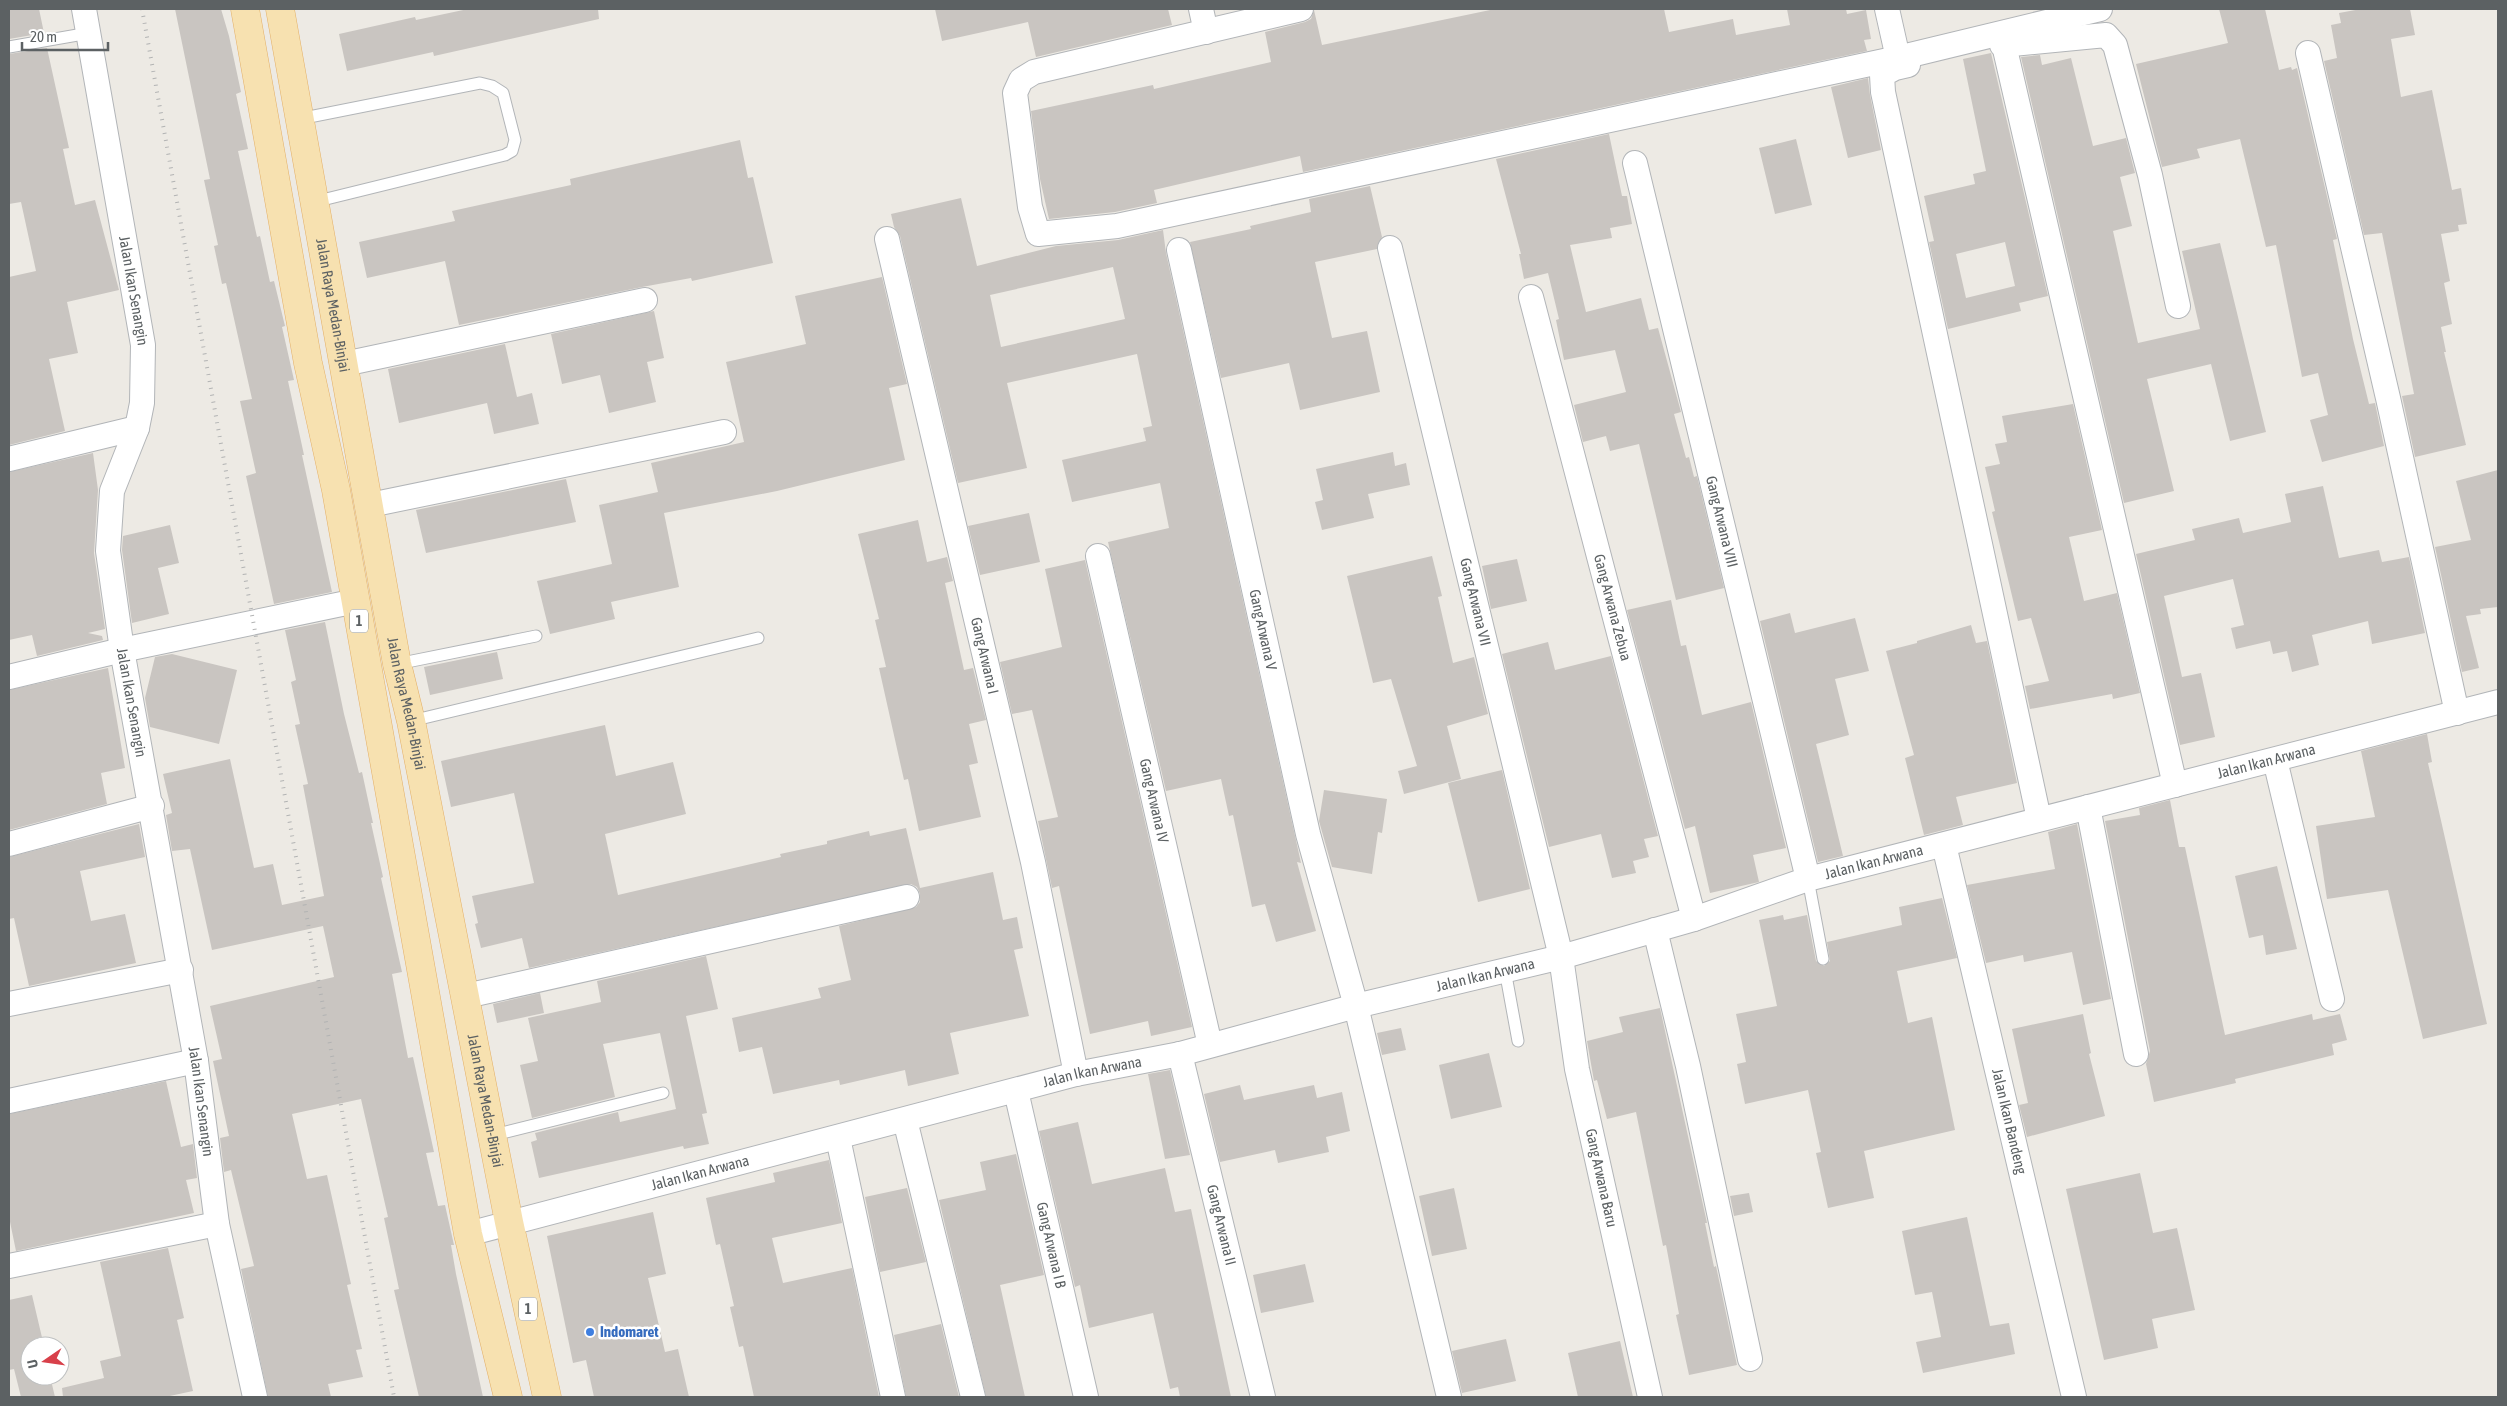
<svg xmlns="http://www.w3.org/2000/svg" width="2507" height="1406" font-family="'Asap Condensed',sans-serif">
<style>
.building{fill:#c9c5c1;fill-rule:evenodd}
.lines{fill:none;stroke-linecap:round;stroke-linejoin:round}
.lane-casing{stroke:#b2b5b8;stroke-width:13}
.street-casing{stroke:#b2b5b8;stroke-width:26}
.primary-casing{stroke:#e3af67;stroke-width:29}
.lane{stroke:#fff;stroke-width:11}
.street{stroke:#fff;stroke-width:24}
.primary{stroke:#f7e1b0;stroke-width:28}
.rail{stroke:#b2b3b3;stroke-width:4;stroke-dasharray:1 6;stroke-linecap:butt}
.shop-dot{fill:#3f7fe0;stroke:#fff;stroke-width:2}
.labels{text-anchor:middle;stroke-width:5;stroke-linejoin:round;paint-order:stroke}
.shield{fill:#fff;stroke:#8d9092;stroke-width:1}
.shield-label{font-size:14px;font-weight:bold;fill:#5c6163}
.street-label{font-size:15px;fill:#5c6163;stroke:#fff}
.shop-label{font-size:15px;font-weight:bold;fill:#366cbe;stroke:#fff;text-anchor:start}
</style>
<rect width="100%" height="100%" fill="#edeae4"/>
<!-- building -->
<path class="building" d="M 9,9 L 39,9 L 44,33 L 9,39 Z
M 175,9 L 221,9 L 229,36 L 241,92 L 236,94 L 248,149 L 238,151 L 257,237 L 260,236 L 270,282 L 274,281 L 285,326 L 282,327 L 294,380 L 288,381 L 304,455 L 302,455 L 332,592 L 274,604 L 246,476 L 256,473 L 240,401 L 252,399 L 226,283 L 222,284 L 214,246 L 218,245 L 204,180 L 210,179 Z
M 468,9 L 598,9 L 599,19 L 434,56 L 433,52 L 347,71 L 339,34 L 415,17 L 416,20 Z
M 935,9 L 1168,9 L 1172,25 L 1036,57 L 1028,22 L 942,41 Z
M 1495,9 L 1664,9 L 1669,32 L 1733,19 L 1736,35 L 1790,25 L 1787,9 L 1846,9 L 1847,14 L 1866,10 L 1871,39 L 1864,40 L 1867,51 L 1303,172 L 1300,156 L 1154,190 L 1157,203 L 1115,212 L 1049,219 L 1040,179 L 1031,111 L 1153,85 L 1154,89 L 1271,62 L 1265,32 L 1305,22 L 1311,19 L 1314,10 L 1322,45 Z
M 2219,9 L 2265,9 L 2279,70 L 2291,67 L 2292,70 L 2297,68 L 2337,239 L 2333,240 L 2353,339 L 2369,404 L 2375,403 L 2384,446 L 2322,462 L 2310,420 L 2328,415 L 2318,373 L 2302,377 L 2276,245 L 2266,247 L 2240,139 L 2197,149 L 2200,158 L 2162,167 L 2136,64 L 2228,43 Z
M 2361,9 L 2410,9 L 2415,35 L 2391,39 L 2401,97 L 2432,90 L 2452,190 L 2461,188 L 2467,224 L 2458,225 L 2459,231 L 2441,234 L 2450,281 L 2444,283 L 2452,324 L 2441,327 L 2446,352 L 2444,352 L 2466,445 L 2415,457 L 2402,396 L 2414,394 L 2382,233 L 2364,235 L 2324,61 L 2337,58 L 2331,25 L 2341,23 L 2339,13 Z
M 47,48 L 69,148 L 63,149 L 75,205 L 95,200 L 119,290 L 67,302 L 78,353 L 49,359 L 65,431 L 9,445 L 9,277 L 36,271 L 21,202 L 9,204 L 9,54 Z
M 1991,53 L 2048,296 L 2019,303 L 2021,311 L 1948,329 L 1929,242 L 1934,241 L 1924,196 L 1975,184 L 1973,174 L 1986,171 L 1963,59 ZM 2005,242 L 2015,286 L 1966,298 L 1956,254 Z
M 2040,55 L 2042,65 L 2071,58 L 2093,146 L 2126,138 L 2135,173 L 2120,177 L 2132,226 L 2113,231 L 2138,343 L 2200,329 L 2182,251 L 2220,243 L 2266,432 L 2230,441 L 2211,364 L 2147,379 L 2174,491 L 2124,503 L 2021,57 Z
M 1868,78 L 1870,95 L 1881,150 L 1848,158 L 1831,87 Z
M 1609,134 L 1622,196 L 1627,196 L 1632,224 L 1610,228 L 1612,238 L 1570,245 L 1586,312 L 1641,298 L 1649,330 L 1658,328 L 1681,412 L 1674,414 L 1686,458 L 1689,457 L 1694,477 L 1697,476 L 1724,588 L 1676,600 L 1639,444 L 1610,451 L 1606,436 L 1583,442 L 1574,405 L 1626,392 L 1615,350 L 1564,360 L 1556,320 L 1559,319 L 1548,273 L 1524,279 L 1519,254 L 1521,254 L 1496,159 Z
M 1796,139 L 1812,205 L 1775,214 L 1759,148 Z
M 740,140 L 748,178 L 753,177 L 773,263 L 692,281 L 691,278 L 642,287 L 459,325 L 445,261 L 367,278 L 359,242 L 455,221 L 452,211 L 571,185 L 570,179 Z
M 1370,186 L 1382,237 L 1377,249 L 1315,262 L 1332,338 L 1367,331 L 1380,392 L 1300,410 L 1289,363 L 1221,378 L 1190,242 L 1251,229 L 1250,226 L 1311,212 L 1309,199 Z
M 961,198 L 977,266 L 1056,246 L 1118,240 L 1163,230 L 1166,253 L 1301,863 L 1297,862 L 1316,931 L 1276,942 L 1265,904 L 1252,907 L 1233,815 L 1229,816 L 1221,779 L 1166,791 L 1108,542 L 1169,528 L 1160,483 L 1072,502 L 1062,460 L 1146,441 L 1143,428 L 1152,426 L 1137,354 L 1007,383 L 1027,468 L 958,483 L 900,236 L 894,227 L 891,214 ZM 1113,267 L 1125,319 L 1001,347 L 990,295 Z
M 882,277 L 907,384 L 889,388 L 905,460 L 777,491 L 664,513 L 679,587 L 611,602 L 615,619 L 550,634 L 537,581 L 612,564 L 599,505 L 658,492 L 651,463 L 744,442 L 726,362 L 806,344 L 795,296 Z
M 654,311 L 664,358 L 647,362 L 656,402 L 609,413 L 600,375 L 562,384 L 551,334 Z
M 505,344 L 517,397 L 532,393 L 539,424 L 494,434 L 487,403 L 399,423 L 388,369 Z
M 2073,404 L 2102,530 L 2069,537 L 2084,601 L 2117,593 L 2140,693 L 2113,699 L 2112,694 L 2030,709 L 2025,686 L 2049,681 L 2031,618 L 2018,621 L 1992,512 L 1995,511 L 1985,467 L 2000,464 L 1995,444 L 2007,442 L 2002,416 Z
M 1393,452 L 1395,466 L 1406,463 L 1410,485 L 1368,494 L 1374,518 L 1322,530 L 1315,502 L 1323,500 L 1316,469 Z
M 93,453 L 98,490 L 94,553 L 105,629 L 88,633 L 102,636 L 103,640 L 37,656 L 32,635 L 9,640 L 9,472 Z
M 2498,470 L 2498,607 L 2480,609 L 2481,614 L 2466,616 L 2479,668 L 2462,672 L 2435,547 L 2471,540 L 2456,481 Z
M 566,479 L 576,522 L 426,553 L 416,510 Z
M 2323,486 L 2339,558 L 2379,550 L 2382,562 L 2409,557 L 2425,633 L 2372,644 L 2368,621 L 2312,635 L 2319,665 L 2292,672 L 2287,651 L 2273,654 L 2270,641 L 2236,649 L 2231,628 L 2244,625 L 2233,579 L 2164,596 L 2182,677 L 2201,673 L 2215,737 L 2180,745 L 2136,554 L 2195,540 L 2192,529 L 2239,518 L 2243,533 L 2291,522 L 2285,494 Z
M 1029,513 L 1040,562 L 980,575 L 968,526 Z
M 918,520 L 927,562 L 947,557 L 953,581 L 945,583 L 964,670 L 973,668 L 986,720 L 969,724 L 978,763 L 969,765 L 981,817 L 919,831 L 908,779 L 904,780 L 879,668 L 886,667 L 875,620 L 879,619 L 858,534 Z
M 170,525 L 179,563 L 158,568 L 169,614 L 132,623 L 122,550 L 123,536 Z
M 1432,556 L 1442,596 L 1438,597 L 1453,663 L 1474,657 L 1488,714 L 1447,726 L 1461,779 L 1404,794 L 1398,771 L 1417,766 L 1391,679 L 1373,683 L 1347,576 Z
M 1517,559 L 1527,601 L 1491,609 L 1482,566 Z
M 1085,560 L 1192,1027 L 1151,1036 L 1148,1021 L 1090,1034 L 1059,886 L 1052,888 L 1038,821 L 1058,817 L 1032,710 L 1012,714 L 1000,662 L 1062,647 L 1045,569 Z
M 1671,600 L 1681,646 L 1686,645 L 1702,715 L 1751,702 L 1786,848 L 1753,855 L 1759,882 L 1710,893 L 1695,826 L 1685,829 L 1627,610 Z
M 1790,613 L 1795,633 L 1855,618 L 1869,671 L 1835,679 L 1849,735 L 1816,744 L 1843,856 L 1818,862 L 1760,621 Z
M 325,622 L 344,714 L 359,773 L 362,772 L 373,823 L 371,823 L 383,877 L 381,878 L 402,972 L 392,974 L 408,1058 L 413,1057 L 434,1152 L 426,1153 L 438,1206 L 445,1205 L 454,1245 L 451,1245 L 456,1274 L 483,1397 L 419,1397 L 394,1290 L 399,1289 L 384,1218 L 388,1217 L 361,1099 L 292,1114 L 307,1179 L 327,1175 L 351,1284 L 347,1285 L 362,1349 L 356,1350 L 363,1377 L 328,1384 L 331,1397 L 268,1397 L 241,1269 L 254,1266 L 231,1170 L 224,1172 L 220,1138 L 229,1136 L 213,1061 L 222,1059 L 210,1006 L 334,977 L 323,926 L 212,950 L 190,849 L 172,851 L 166,815 L 172,813 L 163,774 L 230,759 L 254,868 L 273,864 L 282,905 L 324,896 L 303,785 L 308,784 L 295,725 L 300,724 L 291,682 L 296,680 L 285,630 Z
M 1971,625 L 1976,643 L 1987,641 L 2017,783 L 1956,797 L 1963,825 L 1924,835 L 1905,758 L 1914,755 L 1886,651 L 1917,643 L 1917,641 Z
M 1548,642 L 1555,670 L 1611,656 L 1658,836 L 1644,839 L 1649,857 L 1633,861 L 1636,873 L 1612,878 L 1601,834 L 1549,847 L 1502,654 Z
M 497,652 L 503,679 L 430,695 L 424,667 Z
M 172,654 L 237,670 L 219,744 L 150,727 L 145,698 L 155,657 Z
M 108,668 L 125,768 L 101,773 L 107,804 L 9,830 L 9,690 Z
M 605,725 L 616,776 L 673,762 L 686,814 L 605,834 L 618,895 L 781,857 L 780,854 L 827,844 L 827,841 L 869,831 L 870,836 L 906,828 L 920,888 L 993,872 L 1003,920 L 1017,917 L 1023,948 L 1014,950 L 1029,1016 L 950,1033 L 959,1074 L 908,1086 L 905,1070 L 840,1085 L 839,1080 L 773,1094 L 762,1047 L 739,1052 L 732,1018 L 821,998 L 818,988 L 851,980 L 839,926 L 916,907 L 920,902 L 920,894 L 917,887 L 911,884 L 529,968 L 522,938 L 481,948 L 475,924 L 478,923 L 472,896 L 534,883 L 514,793 L 451,807 L 441,761 Z
M 2427,734 L 2432,762 L 2428,763 L 2487,1024 L 2423,1039 L 2388,890 L 2327,899 L 2316,826 L 2375,817 L 2361,751 Z
M 1502,770 L 1530,889 L 1478,902 L 1448,783 Z
M 1324,790 L 1387,799 L 1382,833 L 1378,832 L 1372,874 L 1332,867 L 1319,821 Z
M 2170,800 L 2179,847 L 2185,847 L 2225,1035 L 2312,1014 L 2313,1020 L 2340,1014 L 2347,1040 L 2332,1044 L 2334,1055 L 2235,1079 L 2236,1083 L 2154,1102 L 2146,1064 L 2150,1051 L 2105,821 L 2140,815 L 2139,808 Z
M 139,824 L 145,857 L 80,871 L 91,921 L 125,914 L 136,963 L 29,986 L 14,918 L 9,919 L 9,857 Z
M 2077,824 L 2111,999 L 2083,1005 L 2072,952 L 2024,962 L 2023,955 L 1986,963 L 1967,885 L 2055,869 L 2048,832 Z
M 2277,866 L 2297,949 L 2266,955 L 2263,935 L 2249,938 L 2235,876 Z
M 1942,898 L 1957,958 L 1897,971 L 1908,1023 L 1932,1017 L 1955,1130 L 1864,1151 L 1874,1198 L 1828,1208 L 1816,1153 L 1821,1152 L 1808,1090 L 1745,1104 L 1737,1064 L 1746,1062 L 1736,1014 L 1777,1006 L 1759,920 L 1783,915 L 1784,920 L 1807,915 L 1816,961 L 1824,966 L 1830,961 L 1827,942 L 1902,925 L 1899,907 Z
M 706,956 L 718,1009 L 686,1016 L 707,1113 L 702,1114 L 709,1144 L 684,1149 L 683,1146 L 539,1178 L 531,1142 L 537,1140 L 535,1133 L 618,1112 L 620,1122 L 676,1109 L 660,1033 L 603,1044 L 615,1097 L 532,1118 L 520,1065 L 538,1061 L 528,1018 L 601,1002 L 597,981 Z
M 540,993 L 544,1013 L 497,1023 L 493,1004 Z
M 1660,1008 L 1707,1223 L 1705,1223 L 1714,1267 L 1716,1266 L 1737,1365 L 1689,1375 L 1676,1315 L 1679,1314 L 1666,1245 L 1663,1246 L 1636,1112 L 1607,1119 L 1597,1080 L 1594,1081 L 1587,1041 L 1623,1032 L 1619,1017 Z
M 2083,1014 L 2091,1053 L 2089,1054 L 2105,1116 L 2027,1137 L 2019,1105 L 2028,1103 L 2012,1029 Z
M 1401,1028 L 1406,1050 L 1382,1055 L 1377,1033 Z
M 1489,1053 L 1502,1107 L 1451,1119 L 1439,1065 Z
M 1170,1070 L 1190,1155 L 1165,1159 L 1148,1074 Z
M 166,1081 L 181,1147 L 193,1144 L 197,1178 L 186,1180 L 194,1213 L 16,1251 L 9,1217 L 9,1114 Z
M 1240,1085 L 1244,1100 L 1314,1085 L 1317,1098 L 1342,1092 L 1350,1131 L 1326,1137 L 1329,1152 L 1278,1163 L 1275,1150 L 1220,1162 L 1204,1094 Z
M 1078,1122 L 1092,1184 L 1165,1168 L 1175,1212 L 1191,1209 L 1231,1397 L 1180,1397 L 1178,1387 L 1170,1389 L 1153,1313 L 1089,1328 L 1080,1285 L 1075,1287 L 1039,1131 Z
M 1016,1154 L 1044,1275 L 1000,1285 L 1025,1397 L 986,1397 L 939,1200 L 986,1190 L 980,1162 Z
M 829,1160 L 842,1223 L 772,1238 L 783,1283 L 852,1268 L 879,1397 L 754,1397 L 743,1346 L 739,1347 L 730,1307 L 734,1306 L 720,1244 L 716,1245 L 706,1198 L 775,1182 L 773,1173 Z
M 2140,1173 L 2153,1233 L 2177,1228 L 2195,1310 L 2152,1319 L 2158,1348 L 2104,1360 L 2066,1189 Z
M 907,1188 L 926,1262 L 880,1272 L 865,1197 Z
M 1454,1188 L 1467,1249 L 1432,1256 L 1419,1196 Z
M 1749,1193 L 1753,1212 L 1734,1216 L 1730,1196 Z
M 653,1212 L 666,1274 L 648,1278 L 665,1352 L 678,1349 L 689,1397 L 594,1397 L 586,1360 L 573,1363 L 547,1236 Z
M 1967,1217 L 1990,1326 L 2009,1323 L 2015,1354 L 1923,1373 L 1916,1342 L 1941,1337 L 1932,1292 L 1915,1295 L 1902,1231 Z
M 168,1248 L 184,1318 L 177,1320 L 193,1391 L 165,1397 L 63,1397 L 62,1388 L 104,1378 L 100,1361 L 121,1356 L 100,1262 Z
M 1305,1264 L 1314,1302 L 1261,1313 L 1253,1275 Z
M 32,1295 L 44,1346 L 30,1346 L 30,1376 L 50,1376 L 55,1397 L 21,1397 L 14,1369 L 9,1370 L 9,1300 Z
M 941,1324 L 959,1397 L 906,1397 L 894,1335 Z
M 1506,1339 L 1516,1381 L 1462,1393 L 1452,1351 Z
M 1620,1341 L 1633,1397 L 1578,1397 L 1568,1353 Z"/>
<g class="lines">
<defs>
<path id="lane" d="M 9,47 L 89,33
M 299,119 L 480,83 L 492,86 L 503,93 L 515,140 L 512,151 L 505,155 L 314,202
M 397,664 L 536,636
M 411,721 L 758,638
M 1808,879 L 1823,959
M 1505,970 L 1518,1041
M 494,1135 L 663,1093"/>
<g id="street">
<path id="s1" d="M 84,9 L 143,345 L 142,403 L 137,428 L 112,491 L 108,551 L 122,650 L 196,1061 L 217,1224 L 255,1397"/>
<path d="M 1201,9 L 1206,32"/>
<path d="M 1301,9 L 1034,72 L 1021,80 L 1015,93 L 1030,207 L 1038,234 L 1117,226 L 1898,58 L 2100,9"/>
<path d="M 1887,9 L 1898,58"/>
<path d="M 2002,45 L 2106,35 L 2115,45 L 2150,175 L 2178,306"/>
<path d="M 2004,45 L 2175,785"/>
<path d="M 2308,53 L 2388,398 L 2457,713"/>
<path d="M 1908,65 L 1895,68 L 1882,75 L 1883,92 L 2039,819"/>
<path id="s2" d="M 1635,163 L 1808,879"/>
<path id="s3" d="M 887,239 L 1033,862 L 1076,1074"/>
<path id="s4" d="M 1390,248 L 1561,957 L 1577,1069 L 1650,1397"/>
<path id="s5" d="M 1179,250 L 1308,834 L 1356,1006 L 1449,1397"/>
<path id="s6" d="M 1531,297 L 1694,919"/>
<path d="M 344,364 L 645,300"/>
<path d="M 9,459 L 137,428"/>
<path d="M 370,505 L 724,432"/>
<path id="s7" d="M 1098,556 L 1210,1045"/>
<path d="M 9,677 L 122,650 L 356,601"/>
<path d="M 2275,760 L 2332,999"/>
<path d="M 2088,807 L 2136,1054"/>
<path d="M 9,844 L 152,806"/>
<path id="s8" d="M 1944,845 L 2074,1397"/>
<path d="M 1655,930 L 1688,1066 L 1750,1359"/>
<path d="M 466,996 L 907,897"/>
<path d="M 9,1004 L 181,970"/>
<path id="s9" d="M 1180,1054 L 1263,1397"/>
<path id="s10" d="M 1016,1091 L 1086,1397"/>
<path d="M 9,1101 L 196,1061"/>
<path d="M 905,1120 L 973,1397"/>
<path d="M 838,1138 L 893,1397"/>
<path id="s11" d="M 468,1234 L 1076,1074 L 1180,1054 L 1356,1006 L 1561,957 L 1694,919 L 1808,879 L 2498,702"/>
<path d="M 9,1266 L 217,1224"/>
</g>
<g id="primary">
<path d="M 245,9 L 308,363 L 336,490 L 468,1234 L 508,1397"/>
<path id="s12" d="M 280,9 L 397,664 L 411,721 L 509,1222 L 547,1397"/>
</g>
</defs>
<!-- lane casing -->
<use href="#lane" class="lane-casing"/>
<!-- street casing -->
<use href="#street" class="street-casing"/>
<!-- primary casing -->
<use href="#primary" class="primary-casing"/>
<!-- lane -->
<use href="#lane" class="lane"/>
<!-- street -->
<use href="#street" class="street"/>
<!-- primary -->
<use href="#primary" class="primary"/>
<!-- rail -->
<path class="rail" d="M 142,9 L 394,1397"/>
</g>
<!-- markers -->
<circle class="shop-dot" cx="590" cy="1332" r="5"/>
<g class="labels">
<!-- shield labels -->
<g class="shield">
<rect x="350" y="609.5" width="18" height="23" rx="4"/>
<rect x="519" y="1297.5" width="18" height="23" rx="4"/>
</g>
<g class="shield-label">
<text x="359" y="626">1</text>
<text x="528" y="1314">1</text>
</g>
<!-- street labels -->
<g class="street-label">
<text dy="5" stroke="none"><textPath href="#s1" startOffset="286">Jalan Ikan Senangin</textPath></text>
<text dy="5" stroke="none"><textPath href="#s12" startOffset="301">Jalan Raya Medan-Binjai</textPath></text>
<text dy="5" stroke="none"><textPath href="#s2" startOffset="369">Gang Arwana VIII</textPath></text>
<text dy="5" stroke="none"><textPath href="#s4" startOffset="364">Gang Arwana VII</textPath></text>
<text dy="5" stroke="none"><textPath href="#s6" startOffset="321">Gang Arwana Zebua</textPath></text>
<text dy="5" stroke="none"><textPath href="#s5" startOffset="389">Gang Arwana V</textPath></text>
<text dy="5" stroke="none"><textPath href="#s3" startOffset="428">Gang Arwana I</textPath></text>
<text dy="5" stroke="none"><textPath href="#s1" startOffset="706">Jalan Ikan Senangin</textPath></text>
<text dy="5" stroke="none"><textPath href="#s12" startOffset="706">Jalan Raya Medan-Binjai</textPath></text>
<text dy="5" stroke="none"><textPath href="#s11" startOffset="1860">Jalan Ikan Arwana</textPath></text>
<text dy="5" stroke="none"><textPath href="#s7" startOffset="251">Gang Arwana IV</textPath></text>
<text dy="5" stroke="none"><textPath href="#s11" startOffset="1455">Jalan Ikan Arwana</textPath></text>
<text dy="5" stroke="none"><textPath href="#s11" startOffset="1050">Jalan Ikan Arwana</textPath></text>
<text dy="5" stroke="none"><textPath href="#s11" startOffset="645">Jalan Ikan Arwana</textPath></text>
<text dy="5" stroke="none"><textPath href="#s1" startOffset="1111">Jalan Ikan Senangin</textPath></text>
<text dy="5" stroke="none"><textPath href="#s12" startOffset="1111">Jalan Raya Medan-Binjai</textPath></text>
<text dy="5" stroke="none"><textPath href="#s8" startOffset="284">Jalan Ikan Bandeng</textPath></text>
<text dy="5" stroke="none"><textPath href="#s11" startOffset="240">Jalan Ikan Arwana</textPath></text>
<text dy="5" stroke="none"><textPath href="#s4" startOffset="954">Gang Arwana Baru</textPath></text>
<text dy="5" stroke="none"><textPath href="#s9" startOffset="176">Gang Arwana II</textPath></text>
<text dy="5" stroke="none"><textPath href="#s10" startOffset="158">Gang Arwana I B</textPath></text>
</g>
<!-- shop labels -->
<g class="shop-label">
<text x="600" y="1337">Indomaret</text>
</g>
</g>
<!-- border -->
<rect width="2507" height="1406" fill="none" stroke="#5c6163" stroke-width="20"/>
<!-- north arrow -->
<g transform="translate(45 1361) rotate(257)"><circle r="24" fill="#ffffff" stroke="#bec0c1"/>
<path d="M0-4L9 19L0 12L-9 19Z" fill="#d8404a"/>
<text y="-8" font-size="14" font-weight="bold" text-anchor="middle" fill="#5c6163">U</text>
</g>
<!-- scale -->
<path d="M22 42v8h86v-8" fill="none" stroke="#5c6163" stroke-width="2.5"/>
<text x="30" y="42" font-size="15" fill="#5c6163" stroke="#ffffff" stroke-width="4" paint-order="stroke">20 m</text>
</svg>
